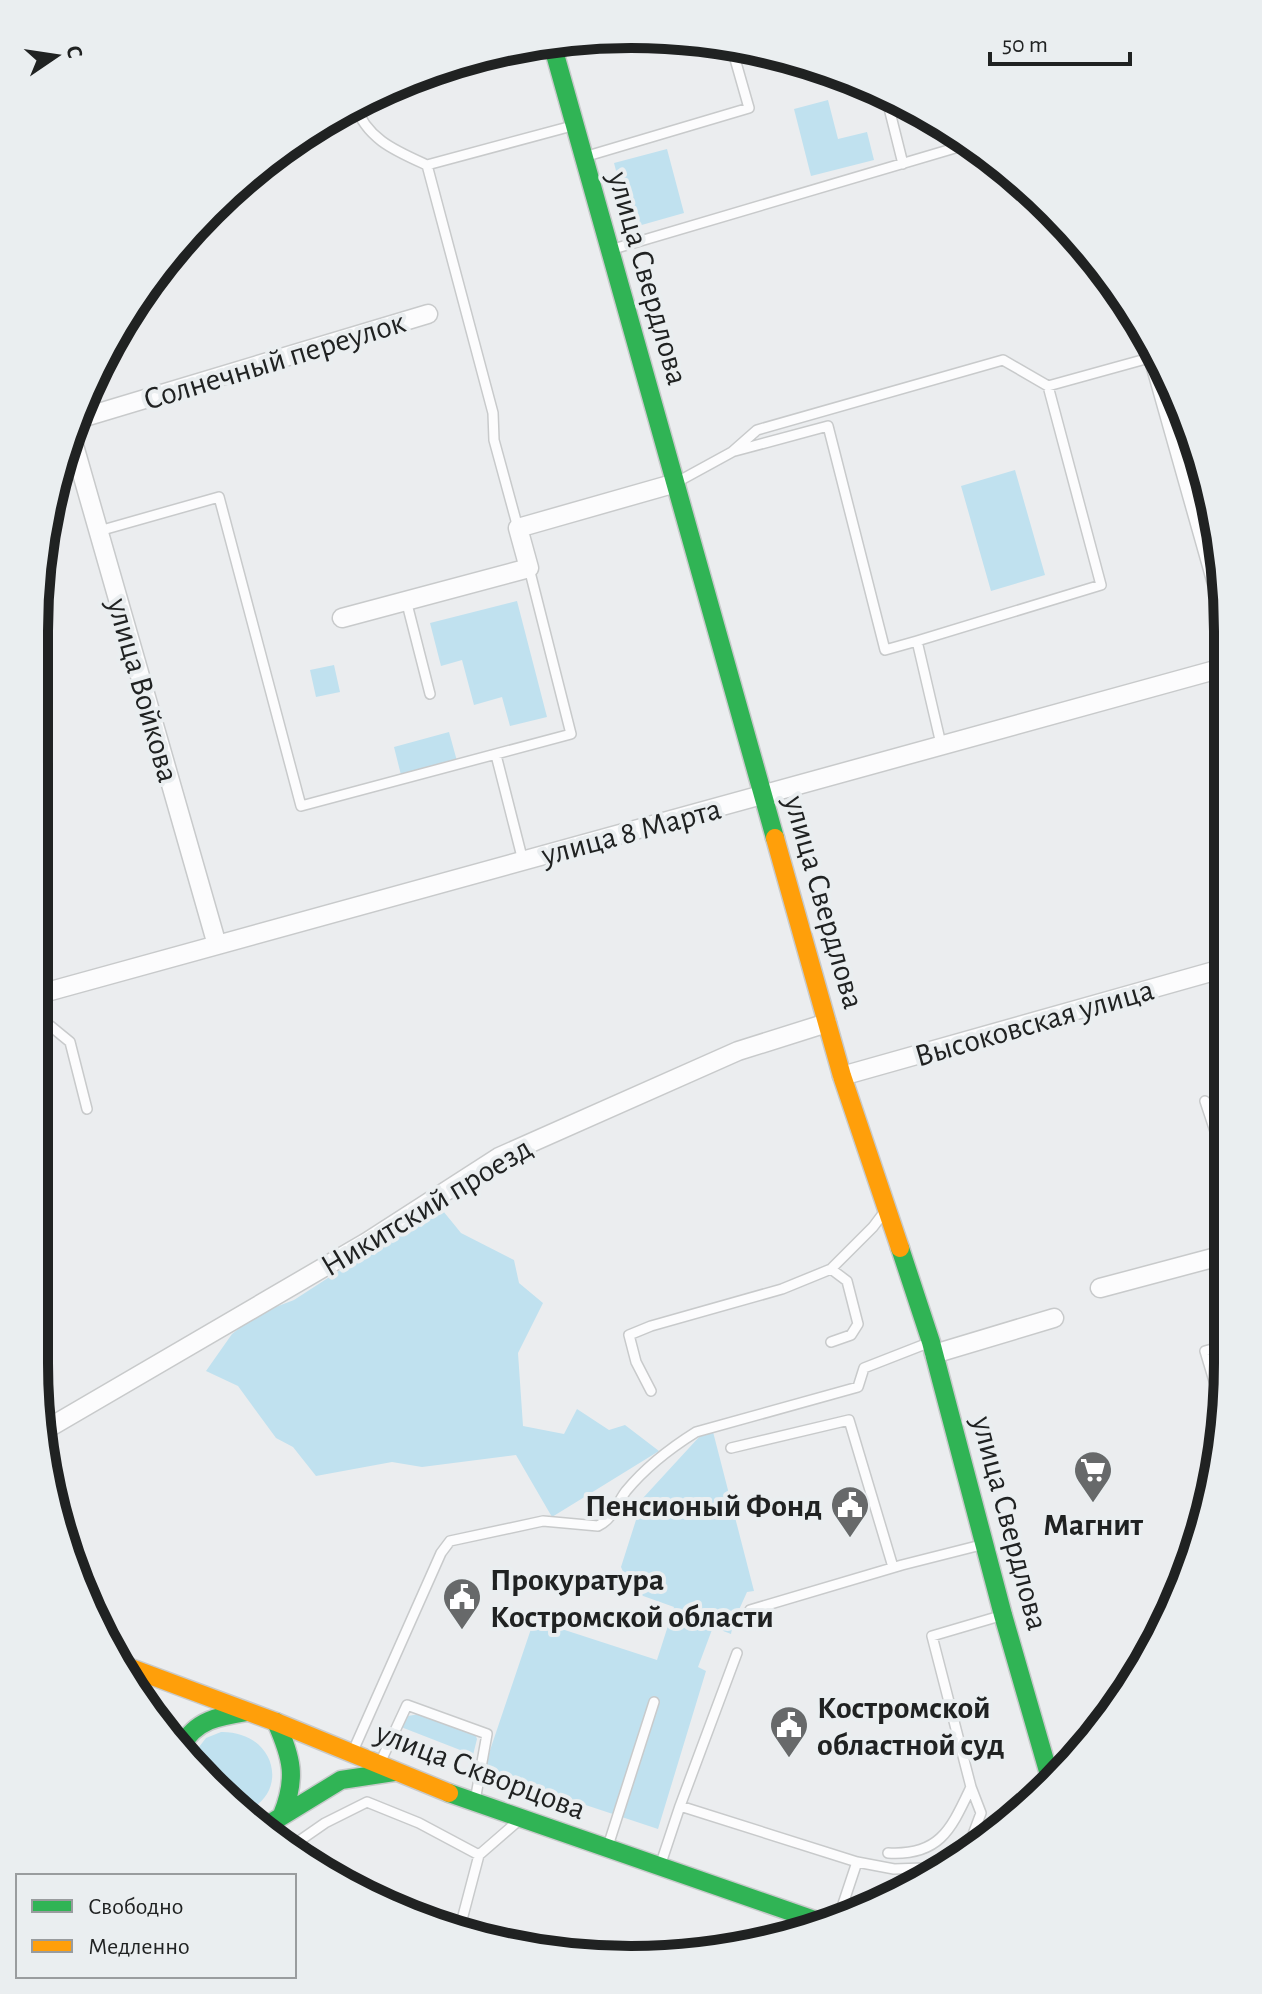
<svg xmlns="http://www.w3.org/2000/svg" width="1262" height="1994" font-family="'Alegreya Sans',sans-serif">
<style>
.green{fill:#c0e1ef}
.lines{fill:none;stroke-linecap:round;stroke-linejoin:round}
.lane-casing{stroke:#c8cacb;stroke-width:12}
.street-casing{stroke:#c8cacb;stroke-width:21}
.fast-casing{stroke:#c8cacb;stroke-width:21}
.slow-casing{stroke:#c8cacb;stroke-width:21}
.lane{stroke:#fcfcfd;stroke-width:9}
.street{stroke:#fcfcfd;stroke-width:18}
.fast{stroke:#30b455;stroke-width:18}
.slow{stroke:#ff9f0a;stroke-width:18}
.labels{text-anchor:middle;stroke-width:8;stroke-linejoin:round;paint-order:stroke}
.street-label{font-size:32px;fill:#202222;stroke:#eaeef0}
.poi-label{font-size:32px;font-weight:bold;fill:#202222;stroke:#eaeef0;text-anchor:start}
.rim{fill:none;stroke:#202222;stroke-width:10}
</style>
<rect width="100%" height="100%" fill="#ebedef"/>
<!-- green -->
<path class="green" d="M 828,100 L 838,139 L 867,132 L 874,160 L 811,176 L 794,109 Z
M 667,149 L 684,213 L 631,228 L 614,163 Z
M 1015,470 L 1045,575 L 991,591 L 961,486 Z
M 517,601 L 547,717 L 510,726 L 502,697 L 474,705 L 462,660 L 441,666 L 430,623 Z
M 334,665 L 340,692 L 316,697 L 310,670 Z
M 449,732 L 457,761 L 401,775 L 394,747 Z
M 439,1206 L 461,1233 L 514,1260 L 519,1283 L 543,1303 L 518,1353 L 523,1426 L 564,1434 L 577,1409 L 609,1430 L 625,1425 L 659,1451 L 552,1517 L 516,1455 L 422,1467 L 392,1462 L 316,1476 L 293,1447 L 276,1438 L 238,1386 L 206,1371 L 232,1334 L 257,1314 L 294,1300 Z
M 711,1424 L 754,1591 L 747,1592 L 733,1623 L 731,1634 L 713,1627 L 698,1667 L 706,1671 L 658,1829 L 483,1771 L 534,1620 L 657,1660 L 674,1607 L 632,1592 L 621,1567 L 643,1498 Z
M 419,1714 L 475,1734 L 477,1739 L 473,1755 L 401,1727 L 408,1716 Z
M 221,1732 C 276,1731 291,1793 245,1812 L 192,1756 L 206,1738 Z"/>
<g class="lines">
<defs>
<path id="lane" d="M 885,92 L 903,164
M 355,104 C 366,139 396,151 427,165 L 572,126
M 584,157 L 749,108 L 731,45
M 427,165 L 493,413 L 494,440 L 518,528
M 610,250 L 972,143
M 735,451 L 828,426 L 885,650 L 917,641
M 1180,454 L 1198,450
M 679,481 L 732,452 L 757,430 L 1003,360 L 1048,386 L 1153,357
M 99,531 L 219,497 L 301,806 L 571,734 L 529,568
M 406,600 L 430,694
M 941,744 L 917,641 L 1101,585 L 1048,386
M 496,755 L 523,861
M 39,994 L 48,1024 L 70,1042 L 87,1109
M 1205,1101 L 1224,1158
M 831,1342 L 851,1335 L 858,1324 L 847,1281 L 831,1269
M 651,1391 L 636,1362 L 629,1335 L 651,1326 L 782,1289 L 831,1269 L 873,1227 L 885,1211
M 1223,1411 L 1205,1351 L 1223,1346
M 731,1448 L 849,1420 L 893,1567
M 750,1610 L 902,1565 L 981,1545
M 353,1751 L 441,1553 L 450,1541 L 543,1521 L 598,1526 C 613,1519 617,1503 626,1491 C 645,1468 672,1447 696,1432 L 858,1387 L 864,1368 L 928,1343
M 380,1763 L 407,1705 L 487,1734 L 475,1801
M 680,1806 L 737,1653
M 608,1846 L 654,1702
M 289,1848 L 325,1823 L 367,1802 L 419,1823 L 479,1855
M 888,1853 C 940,1856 951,1829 971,1787 L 932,1636 L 1000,1616
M 660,1866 L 680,1806 L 857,1862 L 894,1869 L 924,1868 L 950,1858 L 972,1837 L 981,1813 L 971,1787
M 839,1916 L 857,1862
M 459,1931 L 479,1855 L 517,1822"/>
<path id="street" d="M 1148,339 L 1227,619
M 75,420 L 428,314
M 71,435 L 217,945
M 342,618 L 529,568 L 518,528 L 676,483
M 36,995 L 1226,667
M 842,1076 L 1225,968
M 1100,1288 L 1224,1255
M 934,1354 L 1054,1318
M 45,1430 L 367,1242 L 499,1157 L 738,1051 L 827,1023"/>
<path id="fast" d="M 551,40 L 775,838
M 900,1248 L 931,1342 L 1003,1615 L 1050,1778
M 276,1722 C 292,1758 297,1778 282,1815
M 182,1746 C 195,1720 220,1716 246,1712
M 449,1793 L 823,1923
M 261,1829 L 341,1780 L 394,1772"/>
<path id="slow" d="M 775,838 L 842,1076 L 900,1248
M 120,1664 L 276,1722 L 449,1793"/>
</defs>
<!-- lane casing -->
<use href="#lane" class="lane-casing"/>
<!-- street casing -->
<use href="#street" class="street-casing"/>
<!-- fast casing -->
<use href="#fast" class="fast-casing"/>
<!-- slow casing -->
<use href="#slow" class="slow-casing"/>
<!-- lane -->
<use href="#lane" class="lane"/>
<!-- street -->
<use href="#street" class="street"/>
<!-- fast -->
<use href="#fast" class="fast"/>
<!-- slow -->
<use href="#slow" class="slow"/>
</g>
<!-- icons -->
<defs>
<symbol id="supermarket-pin" viewBox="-11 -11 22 30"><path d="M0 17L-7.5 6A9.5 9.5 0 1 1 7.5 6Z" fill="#67696a" stroke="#eaeef0"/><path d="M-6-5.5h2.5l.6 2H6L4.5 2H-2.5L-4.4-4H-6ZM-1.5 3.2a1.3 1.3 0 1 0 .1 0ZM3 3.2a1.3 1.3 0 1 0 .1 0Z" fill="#fff"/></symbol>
<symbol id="civic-pin" viewBox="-11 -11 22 30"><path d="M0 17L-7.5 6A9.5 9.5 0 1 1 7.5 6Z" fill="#67696a" stroke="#eaeef0"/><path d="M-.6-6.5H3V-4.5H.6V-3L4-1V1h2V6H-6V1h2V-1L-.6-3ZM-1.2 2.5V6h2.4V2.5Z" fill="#fff"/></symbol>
</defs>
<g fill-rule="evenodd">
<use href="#supermarket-pin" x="1071" y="1448" width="44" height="60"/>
<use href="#civic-pin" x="828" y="1483" width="44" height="60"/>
<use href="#civic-pin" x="440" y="1575" width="44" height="60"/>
<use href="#civic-pin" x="767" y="1703" width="44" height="60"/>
</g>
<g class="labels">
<!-- street labels -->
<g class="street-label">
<text transform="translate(649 278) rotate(74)" y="11">улица Свердлова</text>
<text transform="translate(274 360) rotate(-17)" y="11">Солнечный переулок</text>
<text transform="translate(144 690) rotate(74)" y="11">улица Войкова</text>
<text transform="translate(631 831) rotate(-15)" y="11">улица 8 Марта</text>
<text transform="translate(825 902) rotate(74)" y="11">улица Свердлова</text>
<text transform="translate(1034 1022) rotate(-16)" y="11">Высоковская улица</text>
<text transform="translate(426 1206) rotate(-31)" y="11">Никитский проезд</text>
<text transform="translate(1011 1523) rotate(75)" y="11">улица Свердлова</text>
<text transform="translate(481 1770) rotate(21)" y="11">улица Скворцова</text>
</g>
<!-- poi labels -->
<g class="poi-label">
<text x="822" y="1516" text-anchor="end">Пенсионый Фонд</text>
<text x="1093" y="1535" text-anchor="middle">Магнит</text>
<text x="490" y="1590">Прокуратура<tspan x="490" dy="37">Костромской области</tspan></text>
<text x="817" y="1718">Костромской<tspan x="817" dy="37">областной суд</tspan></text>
</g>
</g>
<!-- crop -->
<path d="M0 0H1262V1994H0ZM631 48H631A583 583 0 0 1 1214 631V1363A583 583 0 0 1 631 1946H631A583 583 0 0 1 48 1363V631A583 583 0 0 1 631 48Z" fill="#eaeef0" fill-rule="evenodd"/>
<path class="rim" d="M631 48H631A583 583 0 0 1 1214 631V1363A583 583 0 0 1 631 1946H631A583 583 0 0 1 48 1363V631A583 583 0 0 1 631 48Z"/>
<!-- legend -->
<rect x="16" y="1874" width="280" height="104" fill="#eaeef0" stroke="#999c9e" stroke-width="2"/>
<rect x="32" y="1900" width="40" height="12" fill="#30b455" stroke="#999c9e" stroke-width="2"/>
<text x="88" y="1914" font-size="24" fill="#202222">Свободно</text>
<rect x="32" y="1940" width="40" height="12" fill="#ff9f0a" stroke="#999c9e" stroke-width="2"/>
<text x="88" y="1954" font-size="24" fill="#202222">Медленно</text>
<!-- north arrow -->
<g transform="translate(56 56) rotate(77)" stroke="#eaeef0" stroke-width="6" paint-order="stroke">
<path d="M0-6L14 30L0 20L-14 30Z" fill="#202222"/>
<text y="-12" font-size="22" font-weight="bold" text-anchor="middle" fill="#202222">С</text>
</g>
<!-- scale -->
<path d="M990 52v12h140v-12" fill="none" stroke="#202222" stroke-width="4"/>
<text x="1002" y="52" font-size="24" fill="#202222" stroke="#eaeef0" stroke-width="6" paint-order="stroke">50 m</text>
</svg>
